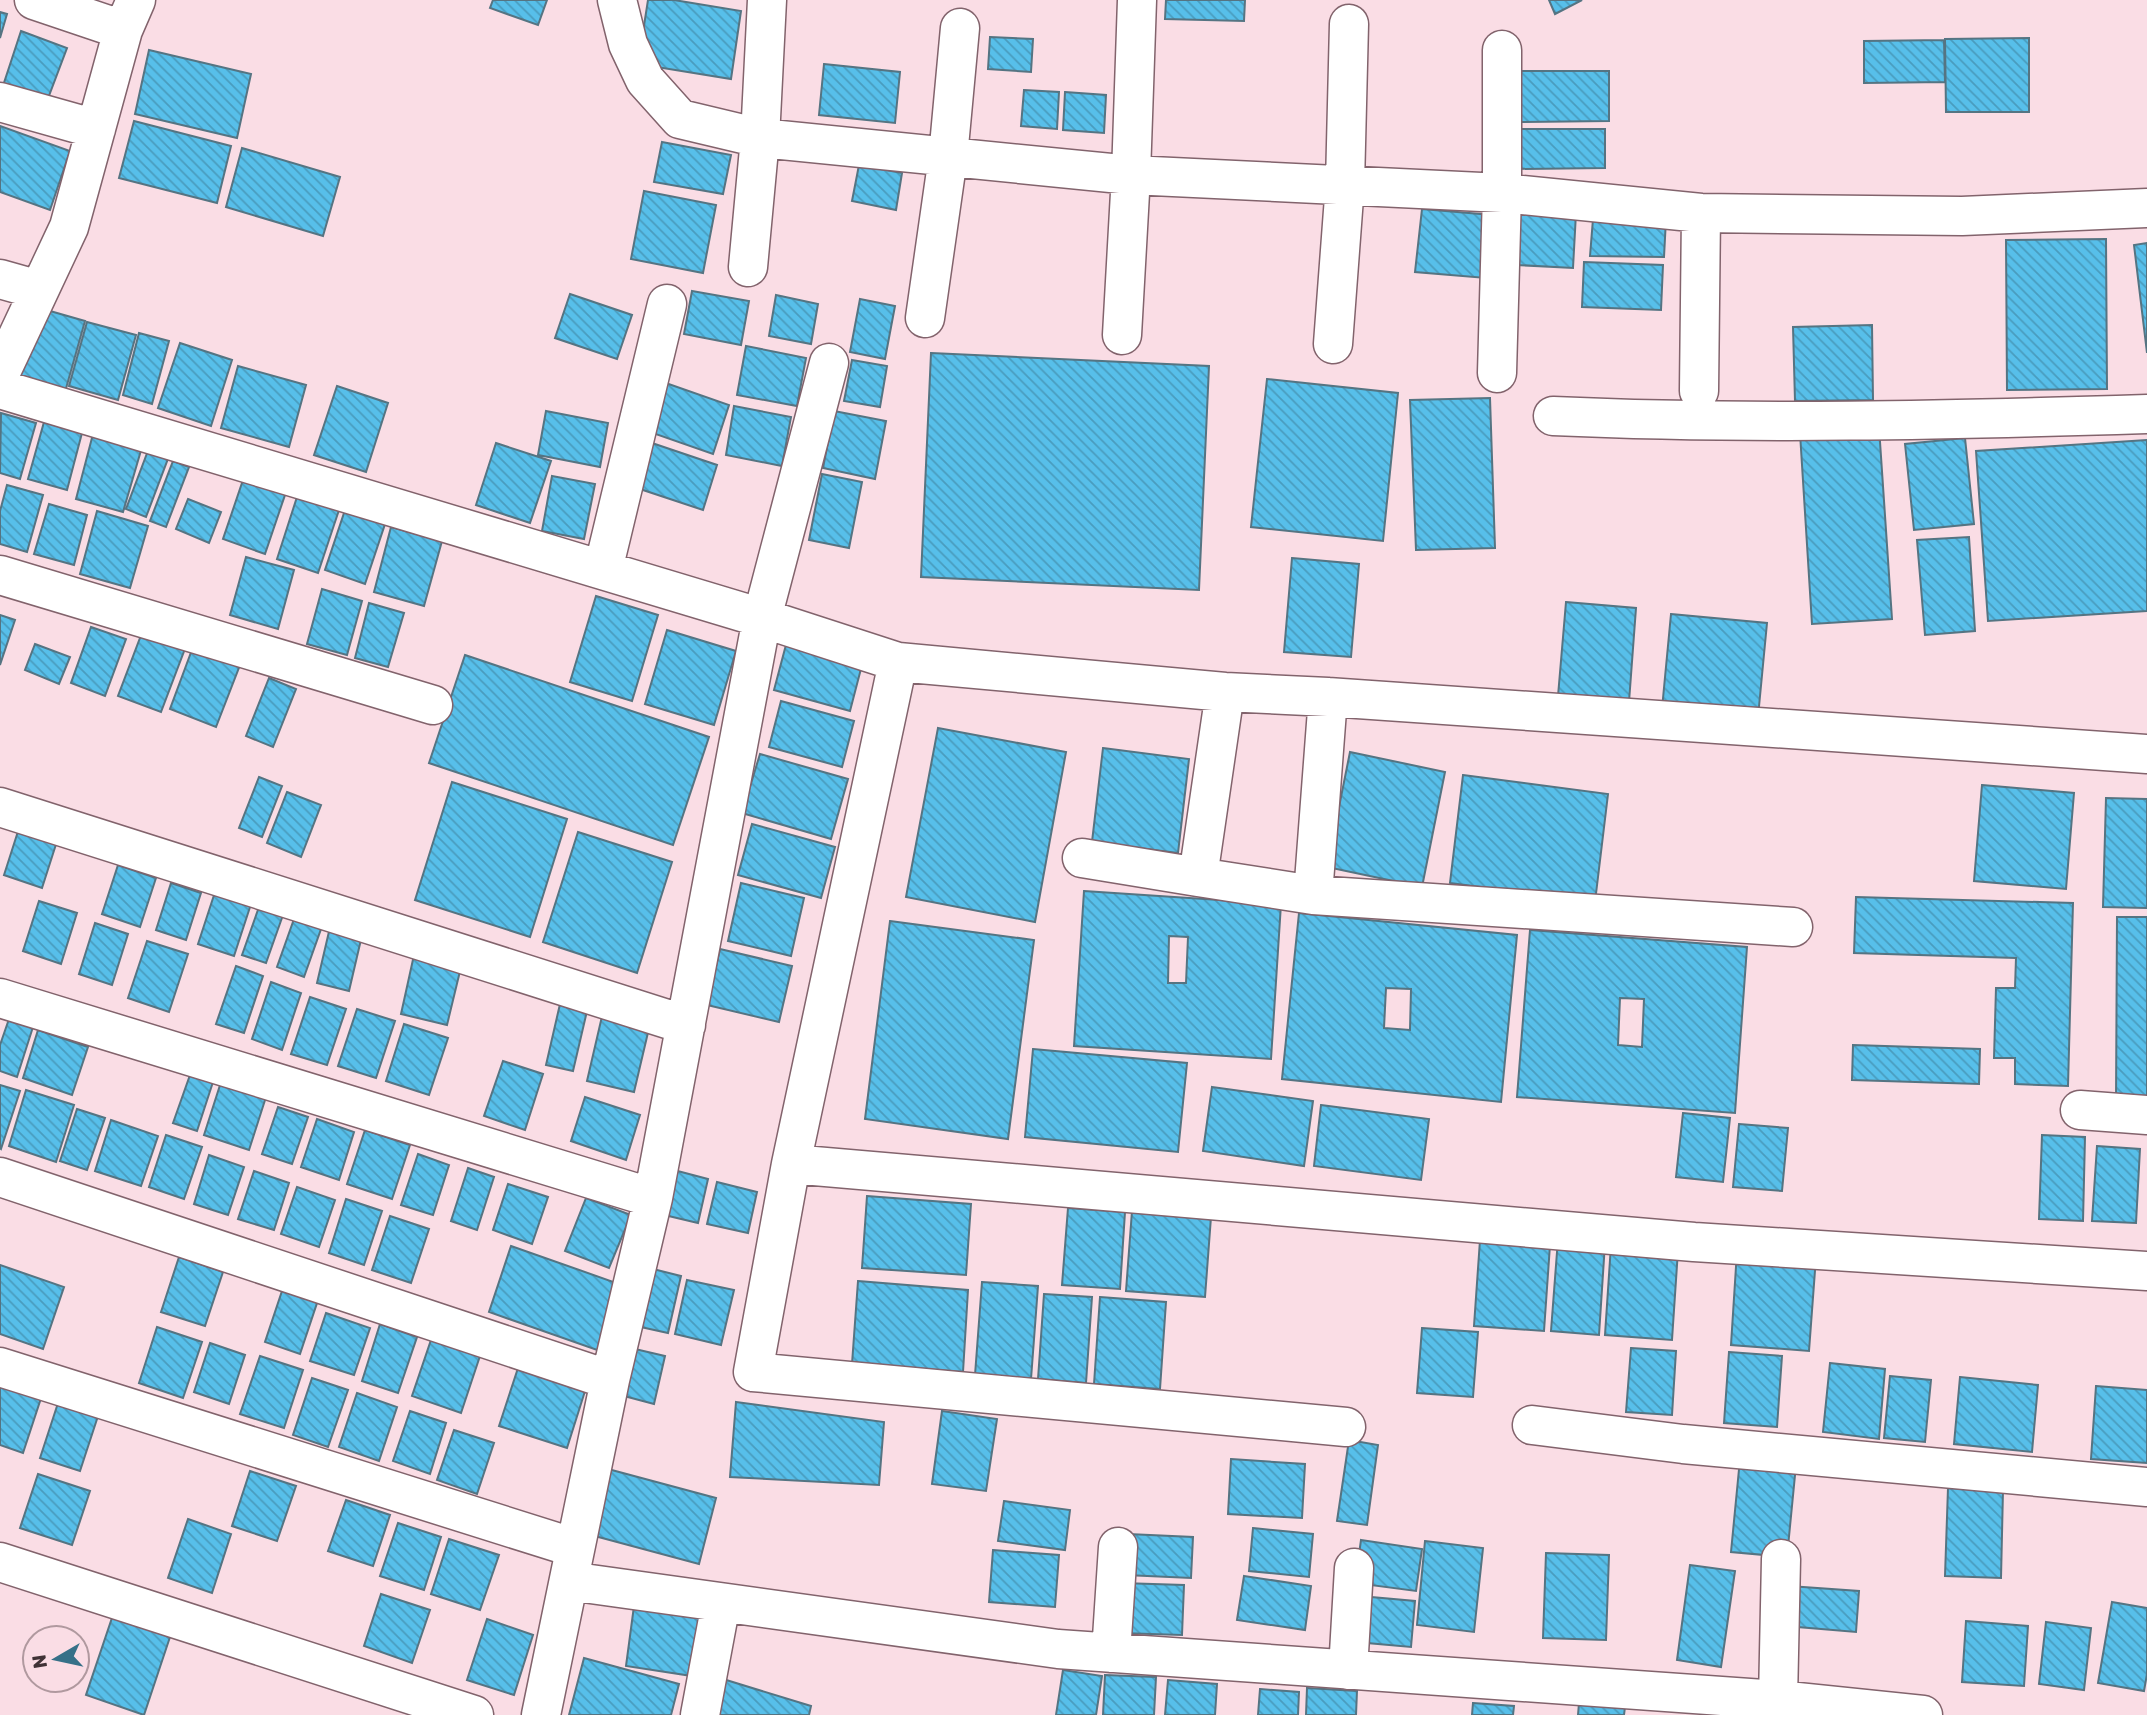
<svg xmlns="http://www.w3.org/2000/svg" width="2147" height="1715" font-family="Rubik,sans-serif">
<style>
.building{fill:url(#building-back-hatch);stroke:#557482;stroke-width:2;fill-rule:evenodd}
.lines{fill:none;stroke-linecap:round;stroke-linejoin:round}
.minor-casing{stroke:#82636c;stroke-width:41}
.minor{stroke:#fff;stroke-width:38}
</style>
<defs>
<pattern id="building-back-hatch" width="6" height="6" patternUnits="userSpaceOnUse" patternTransform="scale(1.75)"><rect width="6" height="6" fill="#57bfea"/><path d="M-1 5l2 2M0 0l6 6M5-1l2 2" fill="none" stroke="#499cbe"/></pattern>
</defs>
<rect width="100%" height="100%" fill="#fadde5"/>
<!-- building -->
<path class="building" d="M 493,0 L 547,0 L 538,25 L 490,8 Z
M 648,0 L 674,0 L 741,11 L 731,79 L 638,64 Z
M 1166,0 L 1245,0 L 1244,21 L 1165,19 Z
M 1549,0 L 1582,0 L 1555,14 Z
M 0,12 L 7,14 L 0,38 Z
M 21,31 L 67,48 L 44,109 L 1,92 Z
M 990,37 L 1033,39 L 1031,72 L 988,69 Z
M 2029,38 L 2029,112 L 1946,112 L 1945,39 Z
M 1944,40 L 1945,82 L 1864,83 L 1864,41 Z
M 149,50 L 251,74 L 237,138 L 135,114 Z
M 824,64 L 900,72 L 895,123 L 819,115 Z
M 1515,71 L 1609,71 L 1609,121 L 1516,122 Z
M 1024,90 L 1059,92 L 1057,129 L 1021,126 Z
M 1065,92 L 1106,95 L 1104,133 L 1063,130 Z
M 134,121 L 231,146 L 217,203 L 119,178 Z
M 0,126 L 70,151 L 50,210 L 0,192 Z
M 1512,129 L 1605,129 L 1605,168 L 1513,169 Z
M 662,142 L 731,155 L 723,194 L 654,182 Z
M 242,148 L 340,177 L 323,236 L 226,207 Z
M 859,165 L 902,173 L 896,210 L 852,201 Z
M 644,191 L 716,205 L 703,273 L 631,259 Z
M 1422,209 L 1492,215 L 1486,278 L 1415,272 Z
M 1519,210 L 1576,213 L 1573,268 L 1517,265 Z
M 1593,219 L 1666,219 L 1664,257 L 1590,256 Z
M 2106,239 L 2107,389 L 2007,390 L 2006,240 Z
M 2147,243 L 2147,353 L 2134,245 Z
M 1584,262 L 1663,265 L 1661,310 L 1582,307 Z
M 692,291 L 749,301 L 741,345 L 684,334 Z
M 570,294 L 632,315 L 617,359 L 555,338 Z
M 776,295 L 818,304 L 811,344 L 769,336 Z
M 860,299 L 895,306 L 885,359 L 850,352 Z
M 36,307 L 85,321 L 65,392 L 16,378 Z
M 87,322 L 136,335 L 118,400 L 69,386 Z
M 1872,325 L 1873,400 L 1795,401 L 1793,327 Z
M 139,333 L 169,341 L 152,404 L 123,395 Z
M 180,343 L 232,360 L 211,426 L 158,408 Z
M 746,346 L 806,358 L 797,406 L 737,395 Z
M 931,353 L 1209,366 L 1199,590 L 921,577 Z
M 852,360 L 887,366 L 880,407 L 844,401 Z
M 238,366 L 306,385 L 289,447 L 221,428 Z
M 1267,379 L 1398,393 L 1383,541 L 1251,527 Z
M 660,381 L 729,405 L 713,454 L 644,430 Z
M 337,386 L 388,403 L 366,472 L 314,455 Z
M 1490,398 L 1495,548 L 1416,550 L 1410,400 Z
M 734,406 L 791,417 L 782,466 L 726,455 Z
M 546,411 L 608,423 L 600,467 L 538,455 Z
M 834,411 L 886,421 L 875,479 L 823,468 Z
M 1,413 L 36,423 L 20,479 L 0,473 Z
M 44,422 L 82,433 L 67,490 L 28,479 Z
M 1879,427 L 1892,619 L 1812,624 L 1800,433 Z
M 93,434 L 142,447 L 123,512 L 76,499 Z
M 1965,438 L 1974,524 L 1914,530 L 1905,444 Z
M 2147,440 L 2147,611 L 1988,621 L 1976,451 Z
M 649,442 L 717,465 L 703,510 L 634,487 Z
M 496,443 L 551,461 L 530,523 L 476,505 Z
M 149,448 L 169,456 L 146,517 L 126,509 Z
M 173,461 L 189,467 L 166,527 L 150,521 Z
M 822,474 L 862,482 L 849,548 L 809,540 Z
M 552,476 L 595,484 L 584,539 L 542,531 Z
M 244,477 L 286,492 L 265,554 L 223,539 Z
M 7,485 L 43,495 L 27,552 L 0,544 L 0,511 Z
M 297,497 L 339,510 L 318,573 L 277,559 Z
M 188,499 L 221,512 L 209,543 L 176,529 Z
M 49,504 L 87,515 L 74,565 L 34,554 Z
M 345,510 L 385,524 L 365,584 L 325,570 Z
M 97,511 L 148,526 L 130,588 L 80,574 Z
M 391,527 L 442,541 L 424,606 L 374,592 Z
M 1969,537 L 1975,631 L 1925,635 L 1917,540 Z
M 246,557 L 294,570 L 278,629 L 230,615 Z
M 1292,558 L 1359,564 L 1351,657 L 1284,652 Z
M 322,589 L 362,601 L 347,655 L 307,644 Z
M 596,596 L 658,615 L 632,701 L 570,682 Z
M 1566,602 L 1636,608 L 1629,702 L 1558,696 Z
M 369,603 L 404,613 L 388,667 L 355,658 Z
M 1671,614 L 1767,623 L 1758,717 L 1662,709 Z
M 0,615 L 15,620 L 0,665 Z
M 91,627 L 126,639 L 105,696 L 71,683 Z
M 143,630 L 186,646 L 161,712 L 118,696 Z
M 667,630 L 736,651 L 714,725 L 645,704 Z
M 787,641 L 863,661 L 850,711 L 774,690 Z
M 35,644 L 70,657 L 59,684 L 25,670 Z
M 193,647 L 240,665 L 216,727 L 170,709 Z
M 465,655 L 709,737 L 673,845 L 429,763 Z
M 269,678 L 296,689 L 273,747 L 246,736 Z
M 781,701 L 854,721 L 842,767 L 769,747 Z
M 938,728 L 1066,752 L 1035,922 L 906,897 Z
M 1103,748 L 1189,759 L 1178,853 L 1092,842 Z
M 1350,752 L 1445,772 L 1422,887 L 1327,867 Z
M 760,754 L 848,779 L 831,839 L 742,813 Z
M 1463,775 L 1608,794 L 1595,902 L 1450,883 Z
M 259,777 L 282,786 L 262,837 L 239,828 Z
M 452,782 L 567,819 L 530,937 L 415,900 Z
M 1982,785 L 2074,793 L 2066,889 L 1974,881 Z
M 287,792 L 321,805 L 301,857 L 267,843 Z
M 2106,798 L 2147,799 L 2147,908 L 2103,907 Z
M 21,822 L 59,835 L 42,888 L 4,875 Z
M 752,824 L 835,847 L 821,898 L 738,875 Z
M 578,832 L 672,862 L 637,973 L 543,942 Z
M 118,865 L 156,878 L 140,927 L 102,914 Z
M 171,883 L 201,893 L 186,940 L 156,930 Z
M 741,883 L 804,898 L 791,956 L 728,941 Z
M 216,889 L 252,901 L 234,956 L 198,944 Z
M 1084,891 L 1281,904 L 1271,1059 L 1074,1046 Z
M 1856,897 L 2073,903 L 2068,1086 L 2015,1084 L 2015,1058 L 1994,1058 L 1996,988 L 2015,988 L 2016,958 L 1854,953 Z
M 39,901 L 77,913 L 61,964 L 23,951 Z
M 259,907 L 283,915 L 266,963 L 242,955 Z
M 1299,913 L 1517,935 L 1501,1102 L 1282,1079 ZM 1386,988 L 1411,989 L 1410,1030 L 1384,1028 Z
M 2117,917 L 2147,917 L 2147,1102 L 2116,1102 Z
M 294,919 L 321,929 L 304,977 L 277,967 Z
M 890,921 L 1034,940 L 1008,1139 L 865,1119 Z
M 95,923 L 128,934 L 112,985 L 79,974 Z
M 331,923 L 363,931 L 349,991 L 317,983 Z
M 1530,930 L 1747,947 L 1735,1113 L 1517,1097 ZM 1620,998 L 1644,999 L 1642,1047 L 1618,1045 Z
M 1169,936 L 1188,937 L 1186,983 L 1168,983 Z
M 147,941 L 188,954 L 169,1012 L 128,998 Z
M 720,949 L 792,966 L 779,1022 L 707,1005 Z
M 414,955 L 461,967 L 447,1025 L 401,1014 Z
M 236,966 L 263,976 L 244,1033 L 216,1024 Z
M 271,982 L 301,993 L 282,1050 L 252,1039 Z
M 310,997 L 346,1009 L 327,1065 L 291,1054 Z
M 560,1004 L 587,1011 L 573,1071 L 546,1065 Z
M 357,1009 L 395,1021 L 376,1078 L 338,1066 Z
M 603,1012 L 650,1024 L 634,1092 L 587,1081 Z
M 9,1019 L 33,1027 L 17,1077 L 0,1071 L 0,1045 Z
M 404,1024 L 448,1038 L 429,1095 L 386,1081 Z
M 38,1030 L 88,1047 L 72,1095 L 23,1078 Z
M 1853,1045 L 1980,1049 L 1979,1084 L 1852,1080 Z
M 1033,1049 L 1187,1063 L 1178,1152 L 1025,1137 Z
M 503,1061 L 543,1074 L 525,1130 L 484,1116 Z
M 190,1075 L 213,1082 L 197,1131 L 173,1123 Z
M 221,1082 L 266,1097 L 249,1150 L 204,1135 Z
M 0,1085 L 20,1091 L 1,1149 L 0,1148 Z
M 1212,1087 L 1313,1101 L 1304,1166 L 1203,1151 Z
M 26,1090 L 74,1105 L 56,1162 L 9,1146 Z
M 585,1097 L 640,1115 L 626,1160 L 571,1141 Z
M 1321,1105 L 1429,1119 L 1421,1180 L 1314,1166 Z
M 278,1107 L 308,1117 L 292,1164 L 262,1154 Z
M 77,1109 L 105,1118 L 87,1170 L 60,1161 Z
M 1683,1113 L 1730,1118 L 1723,1182 L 1676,1177 Z
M 317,1119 L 354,1132 L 339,1180 L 301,1167 Z
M 111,1120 L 158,1136 L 141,1186 L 95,1171 Z
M 1739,1124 L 1788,1128 L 1782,1191 L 1733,1187 Z
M 365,1130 L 410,1145 L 392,1199 L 347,1184 Z
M 166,1135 L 202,1147 L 184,1199 L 149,1187 Z
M 2042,1135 L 2085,1137 L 2083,1221 L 2039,1219 Z
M 2097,1146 L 2140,1149 L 2136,1223 L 2092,1221 Z
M 418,1154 L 449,1165 L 433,1215 L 401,1205 Z
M 209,1155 L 244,1167 L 228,1215 L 194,1204 Z
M 468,1168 L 494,1177 L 477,1230 L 451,1221 Z
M 670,1169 L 708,1179 L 698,1223 L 660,1214 Z
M 254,1171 L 289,1183 L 274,1230 L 238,1219 Z
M 717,1182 L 757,1192 L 748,1233 L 707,1224 Z
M 508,1184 L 548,1197 L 532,1244 L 493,1230 Z
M 297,1187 L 335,1200 L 319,1247 L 281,1234 Z
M 867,1196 L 971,1204 L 966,1275 L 862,1268 Z
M 586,1198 L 631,1215 L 609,1268 L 565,1251 Z
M 346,1199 L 382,1211 L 364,1265 L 329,1253 Z
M 1068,1208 L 1125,1212 L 1120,1289 L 1062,1285 Z
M 1132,1211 L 1211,1217 L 1205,1297 L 1126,1291 Z
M 390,1216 L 429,1229 L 411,1283 L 372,1270 Z
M 1558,1239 L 1605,1243 L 1599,1335 L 1551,1331 Z
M 1480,1240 L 1550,1245 L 1544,1331 L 1474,1326 Z
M 1611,1245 L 1678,1250 L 1672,1340 L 1605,1335 Z
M 511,1246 L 622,1285 L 600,1351 L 489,1312 Z
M 1737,1251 L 1816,1257 L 1809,1351 L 1731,1345 Z
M 179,1257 L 223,1272 L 205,1326 L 161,1312 Z
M 0,1265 L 64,1287 L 43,1349 L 0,1334 Z
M 649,1268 L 681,1276 L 668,1333 L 636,1326 Z
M 687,1280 L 734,1290 L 721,1345 L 675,1334 Z
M 858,1281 L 968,1290 L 963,1372 L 852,1364 Z
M 982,1282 L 1038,1286 L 1031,1379 L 975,1375 Z
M 283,1288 L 318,1300 L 300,1354 L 265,1342 Z
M 1044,1294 L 1092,1297 L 1086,1383 L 1038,1379 Z
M 1100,1297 L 1166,1302 L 1160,1389 L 1094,1384 Z
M 326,1313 L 370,1328 L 354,1375 L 310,1361 Z
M 380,1324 L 417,1337 L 398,1393 L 362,1381 Z
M 157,1327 L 202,1342 L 183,1398 L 139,1383 Z
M 1422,1328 L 1478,1332 L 1473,1397 L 1417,1393 Z
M 432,1337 L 481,1353 L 461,1413 L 412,1396 Z
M 210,1343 L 245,1355 L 229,1404 L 194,1392 Z
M 1631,1348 L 1676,1351 L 1672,1415 L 1626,1412 Z
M 635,1349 L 665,1356 L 654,1404 L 624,1396 Z
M 1729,1352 L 1782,1356 L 1777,1427 L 1724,1423 Z
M 260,1356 L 303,1370 L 284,1428 L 240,1414 Z
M 1830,1363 L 1885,1369 L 1879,1439 L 1823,1432 Z
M 519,1365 L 586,1388 L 567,1448 L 499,1426 Z
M 1890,1376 L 1931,1380 L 1925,1442 L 1884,1438 Z
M 0,1377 L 43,1392 L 23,1453 L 0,1445 Z
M 1960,1377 L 2038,1385 L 2032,1452 L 1954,1444 Z
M 312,1378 L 348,1390 L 328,1447 L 293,1435 Z
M 2096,1386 L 2147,1390 L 2147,1463 L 2091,1459 Z
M 357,1393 L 397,1407 L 379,1461 L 339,1447 Z
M 59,1400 L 99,1413 L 80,1471 L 40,1458 Z
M 736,1402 L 884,1422 L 879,1485 L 730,1477 Z
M 410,1411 L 446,1423 L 430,1474 L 393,1461 Z
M 942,1411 L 997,1419 L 986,1491 L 932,1484 Z
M 454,1430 L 494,1443 L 477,1494 L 437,1480 Z
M 1349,1440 L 1378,1445 L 1367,1525 L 1337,1521 Z
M 1231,1459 L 1305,1464 L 1302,1518 L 1228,1514 Z
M 1740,1459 L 1796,1465 L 1787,1557 L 1731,1552 Z
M 608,1469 L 716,1498 L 699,1564 L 591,1535 Z
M 250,1471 L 296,1486 L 277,1541 L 232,1526 Z
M 38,1474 L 90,1491 L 72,1545 L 20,1528 Z
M 1948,1488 L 2003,1490 L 2001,1578 L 1945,1576 Z
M 346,1500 L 390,1515 L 373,1566 L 328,1551 Z
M 1004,1501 L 1070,1510 L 1065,1550 L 998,1541 Z
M 188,1519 L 231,1534 L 212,1593 L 168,1578 Z
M 398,1523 L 441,1537 L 424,1590 L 380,1576 Z
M 1253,1528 L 1313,1534 L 1309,1577 L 1249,1571 Z
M 1128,1534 L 1193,1537 L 1191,1578 L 1126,1575 Z
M 449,1539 L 499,1555 L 480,1610 L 431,1594 Z
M 1361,1540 L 1422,1549 L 1416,1591 L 1355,1583 Z
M 1425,1541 L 1483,1548 L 1474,1632 L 1417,1625 Z
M 993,1550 L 1059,1555 L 1055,1607 L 989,1602 Z
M 1546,1553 L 1609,1555 L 1606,1640 L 1543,1638 Z
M 1690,1565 L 1735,1571 L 1721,1667 L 1677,1660 Z
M 1244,1576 L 1311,1586 L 1305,1630 L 1237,1620 Z
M 1121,1583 L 1184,1585 L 1182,1635 L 1120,1633 Z
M 1789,1586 L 1859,1591 L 1856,1632 L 1786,1626 Z
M 381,1594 L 430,1610 L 412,1663 L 364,1646 Z
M 1360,1596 L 1415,1601 L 1411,1647 L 1356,1642 Z
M 2112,1602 L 2147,1608 L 2147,1674 L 2144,1691 L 2098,1683 Z
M 116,1606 L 174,1625 L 144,1715 L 86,1695 Z
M 634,1606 L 700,1615 L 692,1676 L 626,1666 Z
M 487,1619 L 533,1635 L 514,1695 L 467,1680 Z
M 1966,1621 L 2028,1626 L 2024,1686 L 1962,1682 Z
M 2046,1622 L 2091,1628 L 2084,1690 L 2039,1684 Z
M 584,1658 L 679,1684 L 671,1715 L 569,1715 Z
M 1063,1670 L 1102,1676 L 1096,1715 L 1056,1715 Z
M 1105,1675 L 1156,1677 L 1154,1715 L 1103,1715 Z
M 723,1679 L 811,1706 L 809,1715 L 712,1715 Z
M 1168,1680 L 1217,1684 L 1215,1715 L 1165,1715 Z
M 1307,1688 L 1357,1691 L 1356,1715 L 1306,1715 Z
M 1260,1689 L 1299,1692 L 1298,1715 L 1258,1715 Z
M 1473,1703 L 1514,1706 L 1513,1715 L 1472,1715 Z
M 1579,1703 L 1625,1707 L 1624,1715 L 1578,1715 Z"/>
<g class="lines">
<defs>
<path id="minor" d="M 34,0 L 123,30
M 617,0 L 628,44 L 645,80 L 680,119 L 760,138 L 1131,175 L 1502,193 L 1701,213 L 1962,216 L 2147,208
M 0,102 L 96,129
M 748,267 L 760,138 L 767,0
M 0,279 L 39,290
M 925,318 L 948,157 L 960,28
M 1122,335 L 1131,175 L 1137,0
M 1333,344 L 1345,184 L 1349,24
M 1497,373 L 1502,193 L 1502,50
M 0,374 L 69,227 L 123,30 L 136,0
M 0,389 L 762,618 L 898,662 L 1225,692 L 1328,697 L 2147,754
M 1699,391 L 1701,213
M 1553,416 C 1751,425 1949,420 2147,414
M 603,570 L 667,304
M 0,575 L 433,705
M 898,662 L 791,1164 L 753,1372 L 1346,1427
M 0,807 L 686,1025
M 1082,858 L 1198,877 L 1225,692
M 1198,877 L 1313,895 L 1793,927
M 1313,895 L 1328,697
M 0,998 L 653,1198
M 2080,1110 L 2147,1115
M 791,1164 L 1694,1242 L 2147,1271
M 0,1177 L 610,1380
M 0,1367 L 575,1548
M 1532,1425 L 1683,1444 L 2147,1487
M 0,1562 L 474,1715
M 569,1581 L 1058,1649 L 1778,1700 L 1923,1715
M 1111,1653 L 1118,1547
M 1348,1670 L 1354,1568
M 1778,1700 L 1781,1559
M 541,1715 L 610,1380 L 653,1198 L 762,618 L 829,363
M 700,1715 L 721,1603"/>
</defs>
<!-- minor casing -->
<use href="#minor" class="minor-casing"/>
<!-- minor -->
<use href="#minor" class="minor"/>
</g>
<!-- north arrow -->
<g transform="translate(56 1659) rotate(261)"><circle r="33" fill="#fadde5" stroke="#b0999f" stroke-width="2"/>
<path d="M0-5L12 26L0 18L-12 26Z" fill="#367088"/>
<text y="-10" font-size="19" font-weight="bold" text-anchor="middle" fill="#403236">N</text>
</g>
</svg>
